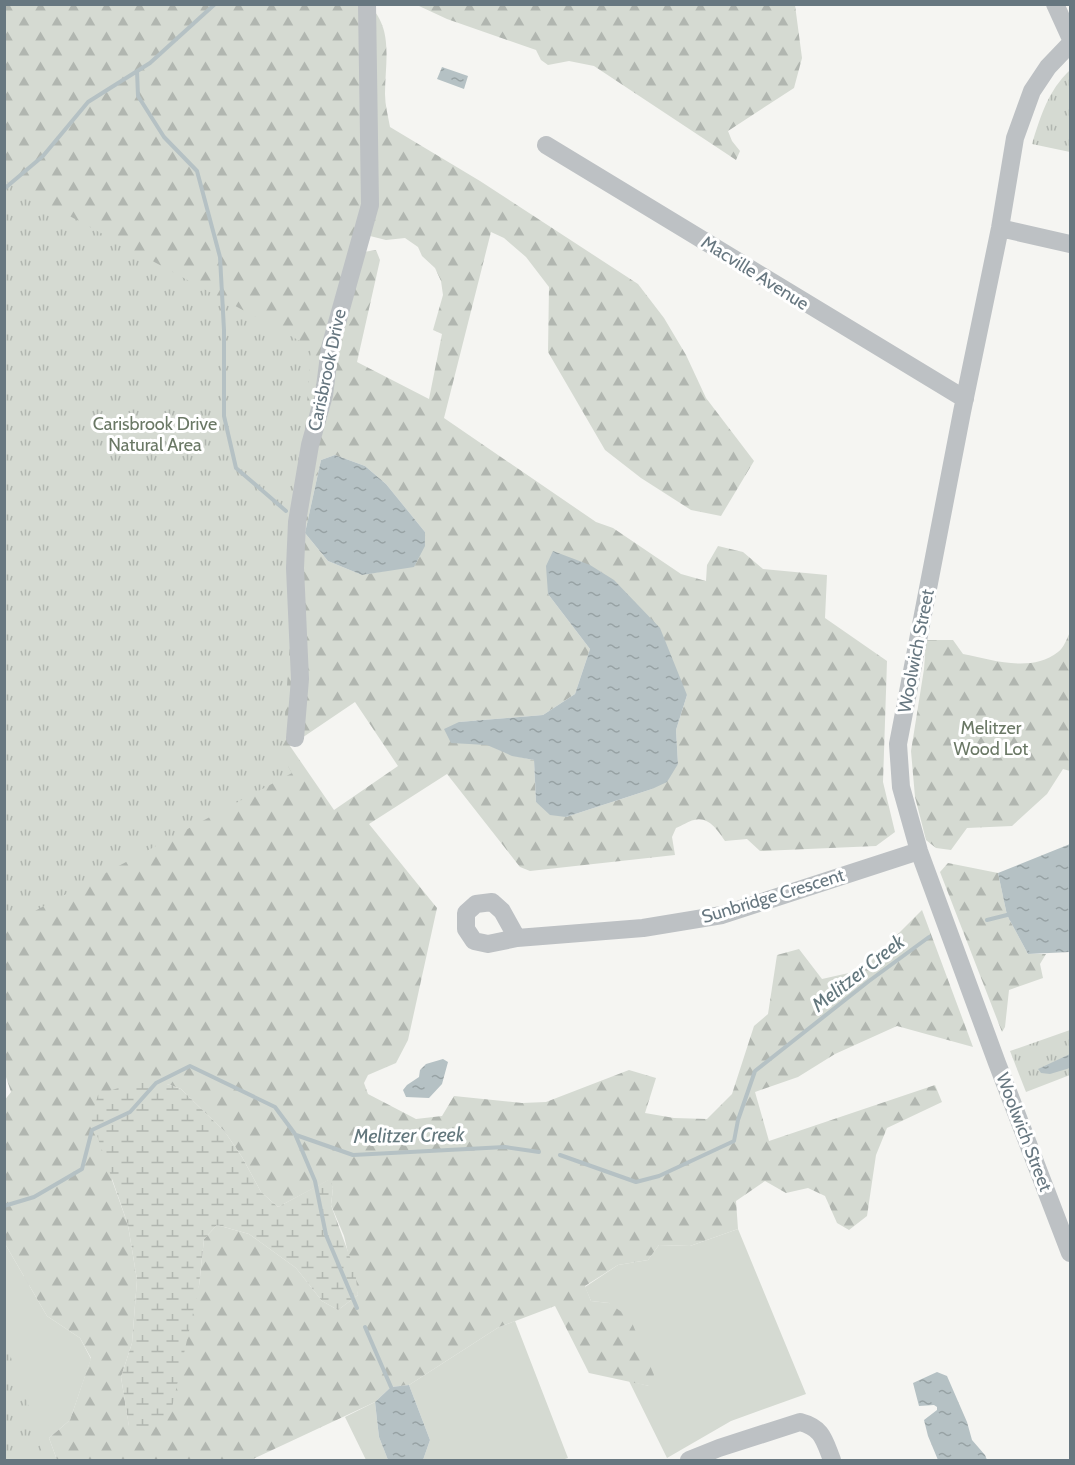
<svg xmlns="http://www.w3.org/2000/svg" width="1075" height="1465" font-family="Cabin,sans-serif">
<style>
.green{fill:#d5dad2}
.forest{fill:url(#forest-firs);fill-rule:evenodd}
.wetland{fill:url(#wetland-marsh)}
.park{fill:url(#park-tufts)}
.water{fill:url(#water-ripples)}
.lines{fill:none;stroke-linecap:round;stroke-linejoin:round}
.stream{stroke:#b5c1c4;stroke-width:4}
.minor{stroke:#bdc1c4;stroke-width:18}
.labels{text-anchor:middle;stroke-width:6;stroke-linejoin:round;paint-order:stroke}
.street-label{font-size:18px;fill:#677780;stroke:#fff}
.park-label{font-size:18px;fill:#6a7865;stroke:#fff}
.water-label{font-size:20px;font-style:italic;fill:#63777d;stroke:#fff}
</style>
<defs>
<pattern id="forest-firs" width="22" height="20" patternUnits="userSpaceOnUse" patternTransform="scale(1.5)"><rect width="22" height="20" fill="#d5dad2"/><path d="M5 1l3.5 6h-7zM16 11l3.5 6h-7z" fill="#b1b6b0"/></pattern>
<pattern id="wetland-marsh" width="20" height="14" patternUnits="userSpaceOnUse" patternTransform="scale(1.5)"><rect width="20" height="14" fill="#d5dad2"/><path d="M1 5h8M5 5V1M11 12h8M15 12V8" fill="none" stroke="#b1b6b0"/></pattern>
<pattern id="park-tufts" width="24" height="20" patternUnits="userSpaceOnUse" patternTransform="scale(1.5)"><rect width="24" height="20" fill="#d5dad2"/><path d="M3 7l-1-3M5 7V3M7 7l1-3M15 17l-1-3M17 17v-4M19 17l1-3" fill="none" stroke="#b1b6b0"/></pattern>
<pattern id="water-ripples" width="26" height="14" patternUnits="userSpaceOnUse" patternTransform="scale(1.5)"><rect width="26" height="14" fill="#b5c1c4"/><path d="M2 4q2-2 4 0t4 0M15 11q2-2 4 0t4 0" fill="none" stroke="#97a2a4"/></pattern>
</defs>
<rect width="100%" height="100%" fill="#f5f5f2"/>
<!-- green -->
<path class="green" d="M 738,1229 L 806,1394 L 731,1421 L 667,1458 L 629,1381 L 649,1386 L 609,1303 L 591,1301 L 585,1287 L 618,1265 L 648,1260 L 659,1245 L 690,1246 Z
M 4,1242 L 47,1316 L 80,1338 L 91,1359 L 70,1420 L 49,1438 L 57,1460 L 5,1460 Z
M 515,1321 L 568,1458 L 562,1460 L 423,1460 L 430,1440 L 409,1385 L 499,1327 Z
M 375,1402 L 379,1437 L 388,1460 L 366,1460 L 345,1417 Z"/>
<!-- forest -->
<path class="forest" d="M 4,5 L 369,5 C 394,29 385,62 385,94 C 385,105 388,116 390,127 L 480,181 L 638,284 L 664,318 L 686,355 L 706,398 L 754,461 L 721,516 L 691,510 L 641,478 L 605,450 L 548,352 L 549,287 L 526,257 L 504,238 L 491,232 L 444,418 L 596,522 L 613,528 L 681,574 L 706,581 L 707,565 L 718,546 L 743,552 L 763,569 L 827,575 L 825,618 L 887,661 L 883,782 L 895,832 L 876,846 L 760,851 L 747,839 L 725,841 C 718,831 709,816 694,820 C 688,821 682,826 676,828 L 672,837 L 675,855 L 530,871 L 520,867 L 447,774 L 369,824 L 437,908 L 408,1040 L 396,1063 L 368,1075 L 364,1083 L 368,1094 L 416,1119 L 442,1116 L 454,1096 L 522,1103 L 546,1102 L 629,1070 L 656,1078 L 645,1113 L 674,1118 L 707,1119 L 732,1094 L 754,1026 L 768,1014 L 777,955 L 799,949 L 822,979 L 862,970 L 922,910 L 973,1047 L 897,1026 L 835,1054 L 798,1077 L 755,1092 L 769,1141 L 935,1085 L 942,1102 L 887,1128 L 876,1155 L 867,1216 L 849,1230 L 837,1223 L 825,1196 L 808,1188 L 786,1193 L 765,1181 L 736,1201 L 738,1229 L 690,1246 L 659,1245 L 648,1260 L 618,1265 L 585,1286 L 591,1301 L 609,1303 L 630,1318 L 654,1375 L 649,1386 L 589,1373 L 555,1306 L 499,1327 L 409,1385 L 391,1387 L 375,1402 L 251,1460 L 57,1460 L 49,1438 L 70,1420 L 91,1358 L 80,1338 L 47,1316 L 4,1242 L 4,1101 L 11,1092 L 4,1071 ZM 370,236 L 386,240 L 405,238 L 418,247 L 422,256 L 435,268 L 441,281 L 443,295 L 433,330 L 442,334 L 429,399 L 357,362 L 380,260 L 376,250 L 351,254 ZM 335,455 L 365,466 L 386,484 L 425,532 L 384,571 L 362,575 L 328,561 L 305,533 L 321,460 ZM 548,594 L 687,695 L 676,730 L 678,764 L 652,789 L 566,817 L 536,802 L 534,760 C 499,754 486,744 459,722 L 543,715 L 575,694 L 590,649 ZM 355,702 L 398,766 L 334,810 L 290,746 ZM 167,1084 L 181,1089 L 225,1132 L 242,1157 L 261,1192 L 278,1207 L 329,1180 L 333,1188 L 331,1205 L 344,1236 L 358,1295 L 338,1310 L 322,1301 L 296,1268 L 249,1234 L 217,1225 L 204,1239 L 199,1286 L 129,1426 L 121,1377 L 132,1343 L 137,1280 L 128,1225 L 112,1180 Z
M 406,5 L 795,5 L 802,58 L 794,88 L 728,131 L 732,141 L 740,151 L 736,160 L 594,66 L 569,61 L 548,65 L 541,60 L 536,50 L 447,19 L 419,6 Z
M 1070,632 L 1070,771 L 1063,769 L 1047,794 L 1012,826 L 967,828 L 951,850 L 936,848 L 926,840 L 915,797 L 911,751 L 924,669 L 926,640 L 953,640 L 963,654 C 993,660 1031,673 1058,652 C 1064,648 1067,638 1070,632 Z
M 948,863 L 998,873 L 1007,915 L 1028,954 L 1046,954 L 1040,964 L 1043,978 L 1009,990 L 1005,1027 L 1002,1032 L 940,872 Z"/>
<!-- wetland -->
<path class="wetland" d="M 144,1079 L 167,1084 L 181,1089 L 225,1132 L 242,1157 L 261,1192 L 278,1207 L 330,1179 L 333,1188 L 331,1205 L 355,1271 L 358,1295 L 338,1310 L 322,1301 L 296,1268 L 249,1234 L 217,1225 L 204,1239 L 199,1286 L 171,1412 L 143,1431 L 129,1427 L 121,1377 L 132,1343 L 137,1280 L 128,1225 L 91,1118 L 98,1095 Z"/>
<!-- park -->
<path class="park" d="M 1070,70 L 1070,152 L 1032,144 C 1041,115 1048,91 1070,70 Z
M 5,181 L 311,347 L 282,756 L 292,773 L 5,927 Z
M 1070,1030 L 1070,1075 L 1026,1092 L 1010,1051 Z
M 5,1341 L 29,1407 L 44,1460 L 5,1460 Z"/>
<!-- water -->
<path class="water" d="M 442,67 L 468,76 L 464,89 L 437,79 Z
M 335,455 L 365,466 L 386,484 L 425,532 L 425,546 L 414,567 L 362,575 L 328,561 L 305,533 L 321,460 Z
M 553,551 L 590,565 L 614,580 L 660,628 L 687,695 L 676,730 L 678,764 L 667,782 L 652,789 L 566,817 L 550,815 L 536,802 L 534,760 L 512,756 L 487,745 L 451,743 L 444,729 L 459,722 L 543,715 L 575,694 L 590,649 L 548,594 L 546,566 Z
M 1070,844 L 1070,952 L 1028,954 L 1007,915 L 998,873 Z
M 1070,1054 L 1070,1068 L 1050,1074 L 1041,1073 L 1038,1069 Z
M 443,1059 L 448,1062 L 442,1084 L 429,1098 L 406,1097 L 403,1090 L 407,1085 L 419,1077 L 420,1070 L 426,1064 Z
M 937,1372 L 947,1376 L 967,1422 L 972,1440 L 985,1455 L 987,1460 L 938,1460 L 928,1436 L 924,1420 L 937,1410 L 937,1407 L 934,1405 L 919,1406 L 913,1383 Z
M 409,1385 L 430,1440 L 423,1460 L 388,1460 L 379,1437 L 375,1402 L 391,1387 Z"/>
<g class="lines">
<!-- stream -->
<path class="stream" d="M 137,71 L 138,96 L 164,137 L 197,171 L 220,257 L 224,330 L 224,416 L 236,468 L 286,511
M 4,189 L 43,156 L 88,102 L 150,63 L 215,4
M 987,920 L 1007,915
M 296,1135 L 353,1155 L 505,1147 L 539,1152
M 560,1155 L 636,1182 L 659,1176 L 734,1141 L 738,1120 L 755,1071 L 869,981 L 929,937
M 4,1206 L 34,1197 L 82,1169 L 92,1130 L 130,1112 L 156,1083 L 190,1066 L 275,1107 L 295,1134 L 315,1181 L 326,1235 L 357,1308
M 365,1327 L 391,1387"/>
<!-- minor -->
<path class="minor" d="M 1055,4 L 1070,37
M 1070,44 L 1048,67 L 1032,91 L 1015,138 L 1000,228 L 962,412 L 898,744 L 901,787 L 919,851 L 997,1063 L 1070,1253
M 546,145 L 965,399
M 1000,228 L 1070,244
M 295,738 L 300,679 L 295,568 L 297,522 L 310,445 L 324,395 L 330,348 L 370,205 L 367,4
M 517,938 L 502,911 L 492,902 L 476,904 L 466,913 L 466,929 L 474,941 L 488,944 L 517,938 L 643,928 L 722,915 L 919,851
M 689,1460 L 719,1448 L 800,1422 C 823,1428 824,1440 832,1460"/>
</g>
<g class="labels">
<!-- street labels -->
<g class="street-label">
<text transform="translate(755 273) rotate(32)" y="6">Macville Avenue</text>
<text transform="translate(327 370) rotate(-78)" y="6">Carisbrook Drive</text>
<text transform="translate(916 651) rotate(-79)" y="6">Woolwich Street</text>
<text transform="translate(773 896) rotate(-17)" y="6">Sunbridge Crescent</text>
<text transform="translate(1024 1132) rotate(69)" y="6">Woolwich Street</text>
</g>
<!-- park labels -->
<g class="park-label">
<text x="155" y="430">Carisbrook Drive<tspan x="155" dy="21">Natural Area</tspan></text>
<text x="991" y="734">Melitzer<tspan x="991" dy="21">Wood Lot</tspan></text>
</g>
<!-- water labels -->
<g class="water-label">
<text transform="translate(858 973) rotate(-38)" y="7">Melitzer Creek</text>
<text transform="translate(409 1135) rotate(-1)" y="7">Melitzer Creek</text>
</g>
</g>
<!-- border -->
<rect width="1075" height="1465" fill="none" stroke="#677780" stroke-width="12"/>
</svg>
